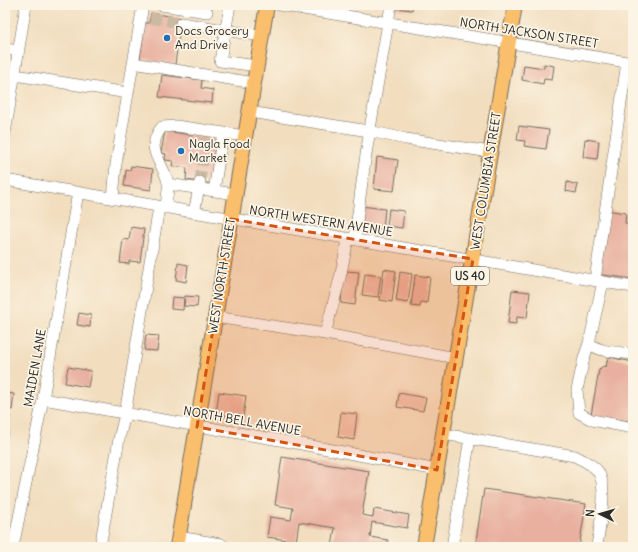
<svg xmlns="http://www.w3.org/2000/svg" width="638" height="552" font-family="Delius,sans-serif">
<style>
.building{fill:#e9b09f}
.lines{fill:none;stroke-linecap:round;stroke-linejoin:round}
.minor-tunnel{stroke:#cabaa1;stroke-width:11;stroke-dasharray:11 5.5;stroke-linecap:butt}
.minor-casing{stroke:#716a5f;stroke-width:12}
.major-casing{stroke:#716a5f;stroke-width:16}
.minor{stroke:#fff;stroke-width:11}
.major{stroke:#f9bf6d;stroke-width:14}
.marked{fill:#d5540f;fill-opacity:0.2;stroke:#d5540f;stroke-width:3;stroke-dasharray:8 5;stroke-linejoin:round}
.poi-dot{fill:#1f6fb2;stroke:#fcf5e5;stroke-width:1.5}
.labels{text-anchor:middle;stroke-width:3.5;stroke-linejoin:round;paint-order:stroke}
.shield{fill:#fcf5e5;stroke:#6a6863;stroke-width:1}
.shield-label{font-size:11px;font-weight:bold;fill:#2b2b2b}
.poi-label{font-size:12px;fill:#2b2b2b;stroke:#fcf5e5;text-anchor:start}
.street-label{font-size:12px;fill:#2b2b2b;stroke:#fcf5e5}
</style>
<rect width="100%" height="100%" fill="#fcf5e5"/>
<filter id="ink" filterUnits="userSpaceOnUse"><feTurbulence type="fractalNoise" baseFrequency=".025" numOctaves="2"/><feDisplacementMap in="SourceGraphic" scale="8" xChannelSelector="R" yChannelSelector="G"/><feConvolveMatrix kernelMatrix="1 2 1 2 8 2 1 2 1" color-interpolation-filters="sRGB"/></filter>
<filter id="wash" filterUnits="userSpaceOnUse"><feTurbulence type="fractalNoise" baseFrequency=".012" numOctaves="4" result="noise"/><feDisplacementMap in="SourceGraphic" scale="16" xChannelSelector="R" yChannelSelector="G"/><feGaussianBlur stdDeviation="0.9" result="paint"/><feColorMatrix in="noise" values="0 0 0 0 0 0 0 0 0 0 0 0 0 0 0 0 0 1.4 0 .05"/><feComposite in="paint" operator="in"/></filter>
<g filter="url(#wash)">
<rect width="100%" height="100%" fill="#f2debf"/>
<g id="blocks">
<!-- building -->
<path class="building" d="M 395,5 L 413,5 L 412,10 L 395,8 Z
M 151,13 L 181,18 L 175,65 L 140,59 L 145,23 L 149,23 Z
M 544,64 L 554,66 L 552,80 L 544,79 L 543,84 L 522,80 L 524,65 L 544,68 Z
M 162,75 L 202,80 L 201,88 L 213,90 L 212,103 L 159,97 Z
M 519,126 L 549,130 L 546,149 L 524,146 L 525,141 L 517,140 Z
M 165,131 L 192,135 L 193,133 L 221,137 L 214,184 L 186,180 L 187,168 L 172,166 L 173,161 L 165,160 L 166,154 L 161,153 Z
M 585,139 L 599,141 L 597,159 L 583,157 Z
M 377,157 L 398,160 L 394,191 L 374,189 Z
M 131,166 L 153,169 L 151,190 L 124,186 L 126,170 L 130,171 Z
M 567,182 L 578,185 L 576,193 L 566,191 Z
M 361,206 L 385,209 L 383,229 L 358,226 Z
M 389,209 L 404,211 L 402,228 L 387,226 Z
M 605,210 L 626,213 L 625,223 L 633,225 L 633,279 L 596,274 Z
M 131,227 L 144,229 L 140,262 L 129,261 L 129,264 L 120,263 L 123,239 L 129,240 Z
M 178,263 L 188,265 L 186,282 L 176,280 Z
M 384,269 L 396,271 L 392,302 L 380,300 Z
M 344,271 L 359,272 L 355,305 L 341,303 Z
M 400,272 L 412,274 L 408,303 L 396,301 Z
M 365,274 L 381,276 L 378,297 L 362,295 Z
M 415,275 L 430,277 L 427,303 L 421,302 L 420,307 L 411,306 Z
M 512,290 L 530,292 L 527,318 L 517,317 L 516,324 L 508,323 Z
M 185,296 L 198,297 L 197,307 L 184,306 Z
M 172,297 L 184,298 L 183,310 L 171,309 Z
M 79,313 L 91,315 L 90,327 L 77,325 Z
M 146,335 L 159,336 L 157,351 L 144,350 Z
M 608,357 L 633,362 L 633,422 L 591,415 L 599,370 L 603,366 L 606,367 Z
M 68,367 L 91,371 L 88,387 L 65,383 Z
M 219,392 L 246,396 L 243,418 L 216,414 Z
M 5,393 L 14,394 L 12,410 L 5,409 Z
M 399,393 L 426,398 L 423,411 L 397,407 Z
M 341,412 L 357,414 L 354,440 L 338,437 Z
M 5,416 L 10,416 L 8,435 L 5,435 Z
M 282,457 L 369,471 L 362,515 L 373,517 L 374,509 L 409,515 L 407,528 L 372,522 L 370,537 L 388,540 L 387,547 L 332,547 L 335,528 L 299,522 L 296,542 L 331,547 L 286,547 L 287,540 L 267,537 L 270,517 L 291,520 L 293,508 L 275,505 Z
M 484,489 L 586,504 L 579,547 L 475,547 Z"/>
</g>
</g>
<g filter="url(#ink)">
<use href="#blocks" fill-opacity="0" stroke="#716a5f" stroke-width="1"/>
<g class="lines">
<!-- minor-tunnel -->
<path class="minor-tunnel" d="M 150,18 L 181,23
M 200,182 L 206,135"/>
<defs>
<path id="minor" d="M 161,5 L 207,12
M 230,5 L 220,61 L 257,66
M 279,5 L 633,63
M 181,23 L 262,36
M 5,49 L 19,51
M 133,63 L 254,83
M 15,75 L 128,93
M 249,112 L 369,131 L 406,139 L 490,152
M 5,133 L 26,5
M 5,180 L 633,287
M 168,184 L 235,194
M 214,191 L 223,133
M 113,199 L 116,164 L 143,5
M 166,208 C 166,200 169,190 168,183 C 164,162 143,151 162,127 L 176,126 L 245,136
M 194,213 L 200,182
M 355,240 C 363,161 378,83 391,5
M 595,280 L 627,62
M 603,282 L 589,343 C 600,353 619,352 633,354
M 215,317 L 325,334 L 456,358
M 325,334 L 340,278 L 348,239
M 589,343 L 584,358 L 577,390 L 579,413 L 592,420 L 633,428
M 43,399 L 291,442 L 437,470
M 443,434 L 575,456 C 582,460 590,463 596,469 C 610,483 599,528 597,547
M 178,537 L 221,544 L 225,547
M 13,547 L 43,399 L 78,192
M 100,547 L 119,439 L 125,414 L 159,207
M 452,547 L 470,438"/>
<path id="major" d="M 177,547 L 267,5
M 424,547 L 515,5"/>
</defs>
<!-- minor casing -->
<use href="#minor" class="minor-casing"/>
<!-- major casing -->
<use href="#major" class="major-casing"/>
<!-- minor -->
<use href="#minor" class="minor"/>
<!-- major -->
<use href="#major" class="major"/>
</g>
</g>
<!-- marked area -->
<path class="marked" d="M 231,219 L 473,259 L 437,470 L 197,427 Z"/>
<!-- markers -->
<g class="poi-dot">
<circle cx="167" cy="38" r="4"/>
<circle cx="181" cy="151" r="4"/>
</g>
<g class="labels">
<!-- shield labels -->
<rect class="shield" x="451" y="267" width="38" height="18" rx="3"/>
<g class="shield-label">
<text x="470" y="280">US 40</text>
</g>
<!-- poi labels -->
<g class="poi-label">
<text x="175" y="35">Docs Grocery<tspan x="175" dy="14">And Drive</tspan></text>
<text x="189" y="148">Nagla Food<tspan x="189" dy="14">Market</tspan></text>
</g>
<!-- street labels -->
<g class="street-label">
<text transform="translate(529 33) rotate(9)" y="4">NORTH JACKSON STREET</text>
<text transform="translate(486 181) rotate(-81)" y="4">WEST COLUMBIA STREET</text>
<text transform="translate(321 221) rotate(9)" y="4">NORTH WESTERN AVENUE</text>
<text transform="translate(222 276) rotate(-81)" y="4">WEST NORTH STREET</text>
<text transform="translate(35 368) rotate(-80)" y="4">MAIDEN LANE</text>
<text transform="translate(242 421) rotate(10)" y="4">NORTH BELL AVENUE</text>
</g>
</g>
<!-- margin -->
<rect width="638" height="552" fill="none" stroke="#fcf5e5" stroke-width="20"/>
<!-- north arrow -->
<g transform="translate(600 514) rotate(275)" stroke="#fcf5e5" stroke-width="3" paint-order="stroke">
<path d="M0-3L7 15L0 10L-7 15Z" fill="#2b2b2b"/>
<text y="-6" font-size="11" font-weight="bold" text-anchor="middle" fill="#2b2b2b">N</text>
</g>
</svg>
